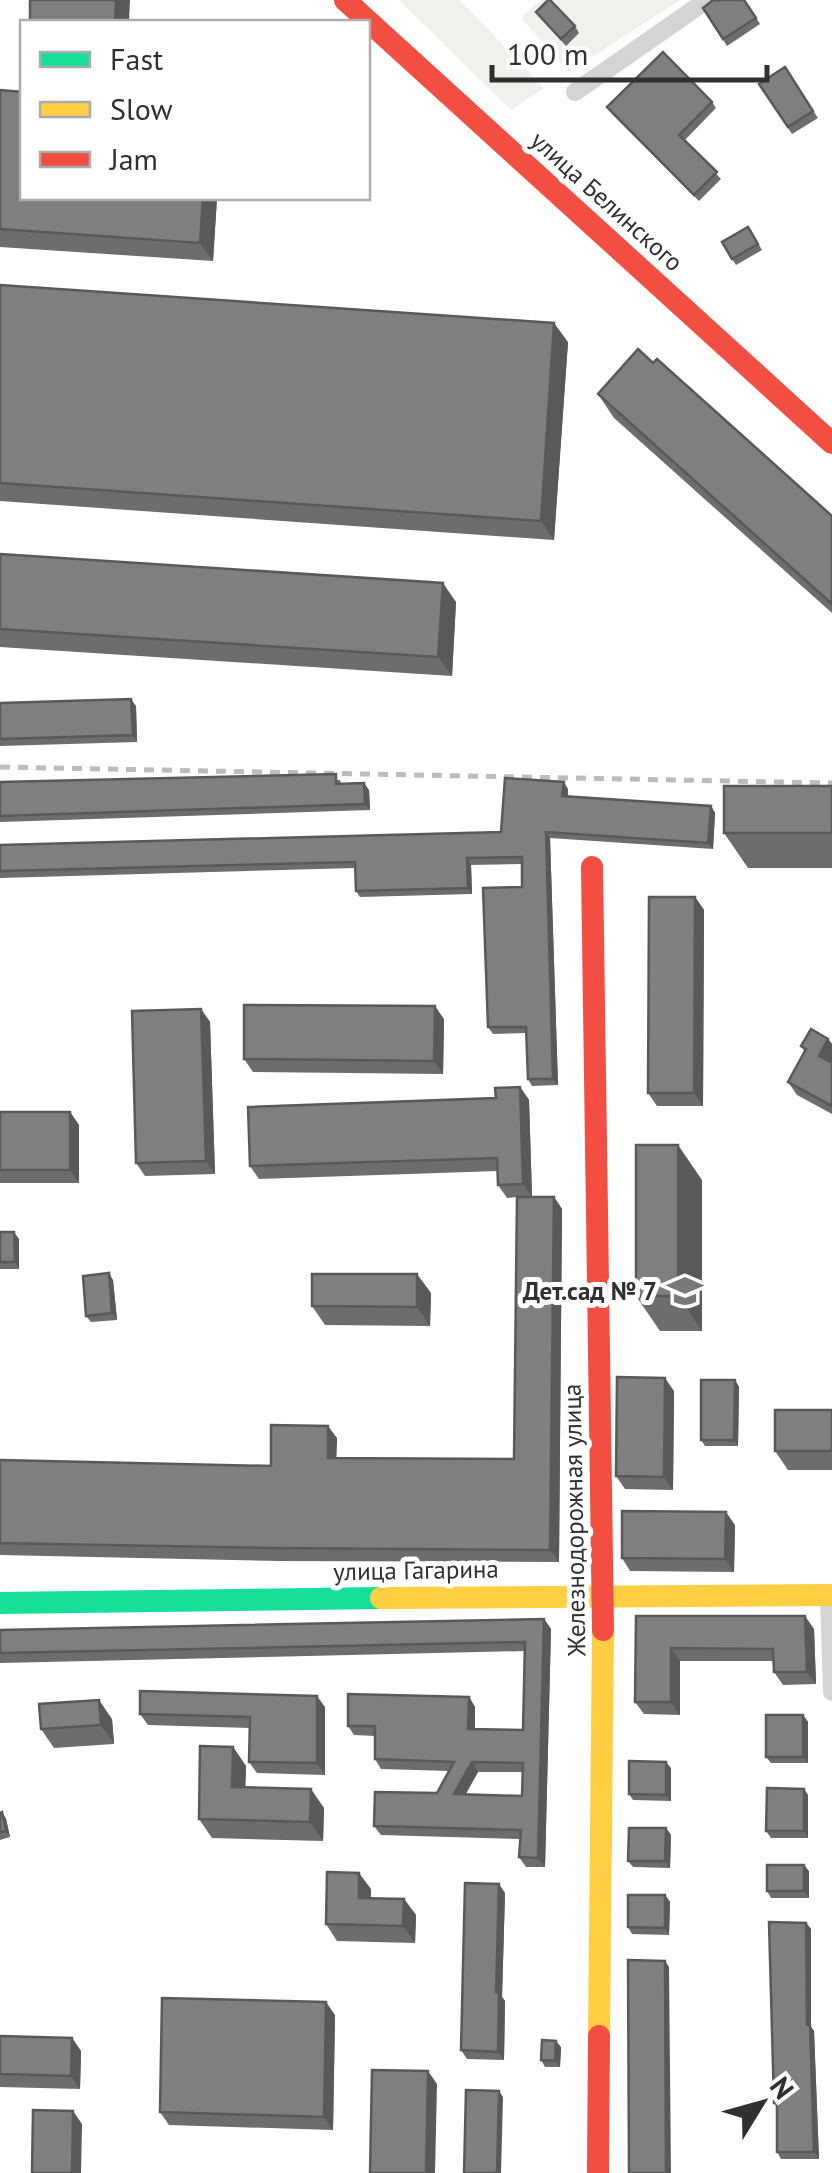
<svg xmlns="http://www.w3.org/2000/svg" width="832" height="2173" font-family="'PT Sans',sans-serif">
<style>
.green{fill:#eff2ec}
.lines{fill:none;stroke-linecap:round;stroke-linejoin:round}
.street{stroke:#d4d4d4;stroke-width:18}
.fast{stroke:#16e098;stroke-width:22}
.slow{stroke:#ffcf43;stroke-width:22}
.jam{stroke:#f24e42;stroke-width:22}
.rail{stroke:#bcbcbc;stroke-width:5;stroke-dasharray:10 8;stroke-linecap:butt}
.wall{fill:#6d6d6d;fill-rule:evenodd}
.shaded-wall{fill:#595959}
.building{fill:#7f7f7f;stroke:#595959;stroke-width:2.5;fill-rule:evenodd}
.labels{text-anchor:middle;stroke-width:10;stroke-linejoin:round;paint-order:stroke}
.street-label{font-size:25px;fill:#303030;stroke:#fff}
.poi-label{font-size:25px;font-weight:bold;fill:#303030;stroke:#fff;text-anchor:end}
</style>
<rect width="100%" height="100%" fill="#fff"/>
<!-- green -->
<path class="green" d="M 399,0 L 460,0 L 544,88 L 511,110 Z
M 540,0 L 680,0 L 569,72 L 521,18 Z"/>
<g class="lines">
<!-- street -->
<path class="street" d="M 575,92 L 707,0
M 829,1595 L 832,1692"/>
<!-- fast -->
<path class="fast" d="M 0,1603 L 381,1598"/>
<!-- slow -->
<path class="slow" d="M 381,1598 L 832,1595
M 599,2036 L 603,1630"/>
<!-- jam -->
<path class="jam" d="M 345,0 L 832,443
M 592,867 L 603,1630
M 598,2173 L 599,2036"/>
<!-- rail -->
<path class="rail" d="M 0,767 L 832,783"/>
</g>
<!-- wall -->
<path class="wall" d="M 745,0 L 760,24 L 727,46 L 703,8 Z
M 536,12 L 575,26 L 579,33 L 566,46 Z
M 785,67 L 818,118 L 792,134 L 759,84 Z
M 0,90 L 217,198 L 213,261 L 0,247 Z
M 712,102 L 716,108 L 685,140 L 721,179 L 699,201 L 612,114 L 607,107 Z
M 752,233 L 762,250 L 736,265 L 732,259 Z
M 0,285 L 568,342 L 554,540 L 0,501 Z
M 598,394 L 832,516 L 832,613 L 614,418 Z
M 0,554 L 456,602 L 452,676 L 0,647 Z
M 0,703 L 136,706 L 137,742 L 0,746 Z
M 340,780 L 341,784 L 369,790 L 370,810 L 0,822 L 0,782 Z
M 832,786 L 832,868 L 748,868 L 724,833 Z
M 568,789 L 568,797 L 711,806 L 715,813 L 713,849 L 550,838 L 558,1085 L 532,1086 L 528,1079 L 526,1033 L 493,1034 L 488,1027 L 522,887 L 522,864 L 471,865 L 472,894 L 360,897 L 356,891 L 355,868 L 0,878 L 0,845 L 501,832 Z
M 695,897 L 704,910 L 703,1106 L 657,1106 L 648,1093 Z
M 201,1009 L 210,1022 L 215,1174 L 145,1176 L 136,1163 Z
M 444,1019 L 443,1074 L 253,1072 L 244,1059 Z
M 828,1039 L 832,1044 L 832,1114 L 797,1095 L 788,1082 L 805,1052 L 801,1046 Z
M 520,1087 L 529,1100 L 532,1197 L 554,1197 L 562,1209 L 559,1562 L 279,1561 L 0,1555 L 0,1460 L 271,1466 L 337,1438 L 336,1458 L 514,1459 L 517,1197 L 507,1198 L 498,1185 L 498,1171 L 259,1179 L 250,1166 L 496,1098 Z
M 0,1112 L 70,1112 L 79,1125 L 79,1183 L 0,1183 Z
M 702,1180 L 702,1331 L 660,1331 L 636,1296 Z
M 0,1232 L 19,1239 L 19,1269 L 0,1269 Z
M 113,1280 L 117,1320 L 91,1322 L 86,1316 Z
M 431,1293 L 430,1326 L 325,1325 L 312,1306 Z
M 735,1380 L 739,1387 L 738,1446 L 705,1446 L 701,1440 Z
M 674,1391 L 673,1490 L 625,1489 L 616,1476 Z
M 832,1410 L 832,1470 L 788,1470 L 775,1451 Z
M 735,1525 L 734,1572 L 630,1571 L 622,1558 Z
M 636,1616 L 814,1629 L 816,1684 L 783,1685 L 774,1672 L 773,1661 L 680,1661 L 680,1715 L 644,1714 L 635,1702 Z
M 544,1619 L 551,1629 L 545,1867 L 526,1867 L 519,1857 L 520,1839 L 381,1835 L 374,1826 L 437,1793 L 449,1771 L 381,1769 L 375,1759 L 375,1736 L 354,1735 L 348,1726 L 469,1697 L 475,1707 L 475,1729 L 523,1730 L 525,1651 L 0,1663 L 0,1630 ZM 478,1772 L 523,1772 L 522,1796 L 466,1794 Z
M 325,1707 L 325,1775 L 257,1773 L 249,1762 L 250,1728 L 148,1725 L 140,1714 Z
M 803,1715 L 808,1722 L 808,1763 L 771,1763 L 766,1757 Z
M 112,1719 L 114,1744 L 54,1748 L 41,1729 Z
M 233,1747 L 246,1766 L 245,1787 L 324,1808 L 323,1841 L 212,1838 L 199,1819 Z
M 671,1768 L 671,1801 L 633,1800 L 629,1794 Z
M 804,1789 L 808,1795 L 808,1838 L 771,1838 L 766,1831 Z
M 2,1812 L 6,1819 L 10,1837 L 0,1840 L 0,1813 Z
M 666,1828 L 671,1835 L 670,1868 L 633,1867 L 628,1861 Z
M 809,1871 L 809,1898 L 771,1898 L 767,1891 Z
M 371,1889 L 371,1898 L 404,1899 L 416,1915 L 415,1943 L 337,1941 L 326,1924 Z
M 505,1893 L 502,1997 L 505,2001 L 504,2060 L 467,2059 L 461,2050 Z
M 665,1895 L 670,1902 L 669,1935 L 632,1934 L 628,1927 Z
M 806,1923 L 811,1929 L 811,2027 L 814,2031 L 819,2159 L 781,2159 L 777,2152 L 777,2108 L 774,2103 Z
M 335,2015 L 333,2130 L 169,2125 L 160,2112 Z
M 0,2036 L 72,2038 L 81,2051 L 80,2089 L 0,2087 Z
M 561,2047 L 560,2067 L 545,2067 L 541,2060 Z"/>
<!-- shaded-wall -->
<path class="shaded-wall" d="M 116,0 L 130,0 L 129,22 L 115,22 Z
M 203,198 L 217,198 L 213,261 L 200,243 Z
M 554,323 L 568,342 L 554,540 L 541,521 Z
M 443,583 L 456,602 L 452,676 L 438,657 Z
M 131,699 L 136,706 L 137,742 L 133,735 Z
M 564,782 L 568,789 L 567,803 L 562,796 Z
M 364,783 L 369,790 L 370,810 L 365,804 Z
M 711,806 L 715,813 L 713,849 L 708,843 Z
M 546,832 L 550,838 L 558,1085 L 553,1079 Z
M 467,858 L 471,865 L 472,894 L 468,888 Z
M 695,897 L 704,910 L 703,1106 L 694,1093 Z
M 435,1006 L 444,1019 L 443,1074 L 434,1061 Z
M 201,1009 L 210,1022 L 215,1174 L 206,1161 Z
M 828,1039 L 832,1044 L 832,1061 L 828,1068 L 819,1056 Z
M 520,1087 L 529,1100 L 532,1197 L 523,1184 Z
M 70,1112 L 79,1125 L 79,1183 L 70,1170 Z
M 678,1145 L 702,1180 L 702,1331 L 678,1296 Z
M 554,1197 L 562,1209 L 559,1562 L 550,1550 Z
M 14,1232 L 19,1239 L 19,1269 L 15,1262 Z
M 109,1273 L 113,1280 L 117,1320 L 112,1313 Z
M 417,1274 L 431,1293 L 430,1326 L 417,1307 Z
M 665,1378 L 674,1391 L 673,1490 L 664,1477 Z
M 735,1380 L 739,1387 L 738,1446 L 734,1440 Z
M 328,1426 L 337,1438 L 336,1470 L 328,1458 Z
M 726,1512 L 735,1525 L 734,1572 L 725,1559 Z
M 805,1616 L 814,1629 L 816,1684 L 807,1672 Z
M 544,1619 L 551,1629 L 545,1867 L 538,1858 Z
M 671,1648 L 680,1661 L 680,1715 L 671,1702 Z
M 317,1696 L 325,1707 L 325,1775 L 317,1763 Z
M 469,1697 L 475,1707 L 475,1738 L 468,1729 Z
M 99,1700 L 112,1719 L 114,1744 L 101,1725 Z
M 803,1715 L 808,1722 L 808,1763 L 803,1757 Z
M 233,1747 L 246,1766 L 245,1805 L 232,1787 Z
M 472,1762 L 478,1772 L 460,1803 L 454,1794 Z
M 666,1762 L 671,1768 L 671,1801 L 666,1795 Z
M 311,1789 L 324,1808 L 323,1841 L 310,1822 Z
M 804,1789 L 808,1795 L 808,1838 L 804,1831 Z
M 2,1812 L 6,1819 L 10,1837 L 6,1831 Z
M 666,1828 L 671,1835 L 670,1868 L 665,1861 Z
M 804,1865 L 809,1871 L 809,1898 L 804,1891 Z
M 359,1873 L 371,1889 L 370,1914 L 359,1898 Z
M 499,1884 L 505,1893 L 502,1997 L 505,2001 L 504,2060 L 498,2052 L 496,1992 Z
M 665,1895 L 670,1902 L 669,1935 L 665,1928 Z
M 404,1899 L 416,1915 L 415,1943 L 403,1926 Z
M 806,1923 L 811,1929 L 811,2027 L 814,2031 L 819,2159 L 814,2152 L 807,2025 Z
M 665,1961 L 669,1967 L 671,2173 L 666,2173 Z
M 326,2002 L 335,2015 L 333,2130 L 324,2117 Z
M 72,2038 L 81,2051 L 80,2089 L 71,2076 Z
M 556,2041 L 561,2047 L 560,2067 L 555,2061 Z
M 428,2071 L 437,2084 L 435,2173 L 426,2173 Z
M 499,2091 L 503,2097 L 501,2173 L 497,2173 Z
M 73,2111 L 82,2124 L 81,2173 L 72,2173 Z"/>
<!-- building -->
<path class="building" d="M 30,0 L 116,0 L 115,22 L 30,22 Z
M 548,0 L 550,0 L 575,26 L 561,39 L 536,12 Z
M 713,0 L 744,0 L 756,18 L 723,39 L 703,8 Z
M 663,52 L 712,102 L 679,135 L 717,172 L 694,195 L 607,107 Z
M 785,67 L 813,111 L 788,127 L 759,84 Z
M 0,90 L 22,92 L 22,198 L 203,198 L 200,243 L 0,229 Z
M 748,227 L 758,244 L 732,259 L 722,242 Z
M 0,285 L 554,323 L 541,521 L 0,483 Z
M 638,349 L 653,363 L 657,359 L 832,516 L 832,604 L 598,394 Z
M 0,554 L 443,583 L 438,657 L 0,629 Z
M 131,699 L 133,735 L 0,739 L 0,703 Z
M 336,774 L 336,784 L 364,783 L 365,804 L 0,816 L 0,782 Z
M 505,778 L 564,782 L 562,796 L 711,806 L 708,843 L 546,832 L 553,1079 L 528,1079 L 526,1027 L 488,1027 L 483,888 L 522,887 L 522,857 L 467,858 L 468,888 L 356,891 L 355,862 L 0,871 L 0,845 L 501,832 Z
M 724,786 L 832,786 L 832,833 L 724,833 Z
M 649,897 L 695,897 L 694,1093 L 648,1093 Z
M 244,1005 L 435,1006 L 434,1061 L 244,1059 Z
M 201,1009 L 206,1161 L 136,1163 L 132,1011 Z
M 811,1029 L 828,1039 L 819,1056 L 832,1063 L 832,1106 L 788,1082 L 806,1049 L 801,1046 Z
M 520,1087 L 523,1184 L 498,1185 L 497,1158 L 250,1166 L 248,1107 L 496,1098 L 495,1088 Z
M 0,1112 L 70,1112 L 70,1170 L 0,1170 Z
M 636,1145 L 678,1145 L 678,1296 L 636,1296 Z
M 517,1197 L 554,1197 L 550,1550 L 271,1548 L 0,1543 L 0,1460 L 271,1466 L 271,1425 L 328,1426 L 328,1458 L 514,1459 Z
M 0,1232 L 14,1232 L 15,1262 L 0,1262 Z
M 109,1273 L 112,1313 L 86,1316 L 83,1276 Z
M 312,1274 L 417,1274 L 417,1307 L 312,1306 Z
M 617,1377 L 665,1378 L 664,1477 L 616,1476 Z
M 701,1380 L 735,1380 L 734,1440 L 701,1440 Z
M 775,1410 L 832,1410 L 832,1451 L 775,1451 Z
M 622,1511 L 726,1512 L 725,1559 L 622,1558 Z
M 636,1616 L 805,1616 L 807,1672 L 774,1672 L 773,1649 L 671,1648 L 671,1702 L 635,1702 Z
M 544,1619 L 538,1858 L 519,1857 L 521,1830 L 374,1826 L 375,1792 L 437,1793 L 454,1762 L 375,1759 L 375,1726 L 348,1726 L 348,1694 L 469,1697 L 468,1729 L 523,1730 L 525,1642 L 0,1653 L 0,1630 ZM 472,1762 L 523,1763 L 522,1796 L 454,1794 Z
M 140,1691 L 317,1696 L 317,1763 L 249,1762 L 250,1717 L 140,1714 Z
M 99,1700 L 101,1725 L 41,1729 L 39,1704 Z
M 766,1715 L 803,1715 L 803,1757 L 766,1757 Z
M 200,1746 L 233,1747 L 232,1787 L 311,1789 L 310,1822 L 199,1819 Z
M 629,1761 L 666,1762 L 666,1795 L 629,1794 Z
M 767,1788 L 804,1789 L 804,1831 L 766,1831 Z
M 2,1812 L 6,1831 L 0,1832 L 0,1813 Z
M 629,1828 L 666,1828 L 665,1861 L 628,1861 Z
M 767,1865 L 804,1865 L 804,1891 L 767,1891 Z
M 327,1872 L 359,1873 L 359,1898 L 404,1899 L 403,1926 L 326,1924 Z
M 465,1883 L 499,1884 L 496,1992 L 499,1992 L 498,2052 L 461,2050 Z
M 628,1895 L 665,1895 L 665,1928 L 628,1927 Z
M 769,1922 L 806,1923 L 807,2025 L 810,2025 L 814,2152 L 777,2152 L 777,2103 L 774,2103 Z
M 628,1960 L 665,1961 L 666,2173 L 629,2173 Z
M 162,1998 L 326,2002 L 324,2117 L 160,2112 Z
M 0,2036 L 72,2038 L 71,2076 L 0,2074 Z
M 542,2040 L 556,2041 L 555,2061 L 541,2060 Z
M 372,2070 L 428,2071 L 426,2173 L 370,2173 Z
M 466,2090 L 499,2091 L 497,2173 L 464,2173 Z
M 33,2110 L 73,2111 L 72,2173 L 32,2173 Z"/>
<!-- icons -->
<defs>
<symbol id="school-bare" viewBox="-9 -9 18 18"><path d="M0-5L7-2L0 1L-7-2ZM-4 1L0 2.5L4 1V4Q0 6-4 4Z" fill="#787878" stroke="#fff" stroke-width="2.5" paint-order="stroke"/></symbol>
</defs>
<g fill-rule="evenodd">
<use href="#school-bare" x="660" y="1266" width="50" height="50"/>
</g>
<g class="labels">
<!-- street labels -->
<g class="street-label">
<text transform="translate(607 201) rotate(42)" y="9">улица Белинского</text>
<text transform="translate(574 1520) rotate(-91)" y="9">Железнодорожная улица</text>
<text transform="translate(416 1570) rotate(-1)" y="9">улица Гагарина</text>
</g>
<!-- poi labels -->
<g class="poi-label">
<text x="657" y="1300">Дет.сад № 7</text>
</g>
</g>
<!-- legend -->
<rect x="20" y="20" width="350" height="180" fill="#ffffff" stroke="#acacac" stroke-width="2.5"/>
<rect x="40" y="52" width="50" height="15" fill="#16e098" stroke="#acacac" stroke-width="2.5"/>
<text x="110" y="70" font-size="30" fill="#303030">Fast</text>
<rect x="40" y="102" width="50" height="15" fill="#ffcf43" stroke="#acacac" stroke-width="2.5"/>
<text x="110" y="120" font-size="30" fill="#303030">Slow</text>
<rect x="40" y="152" width="50" height="15" fill="#f24e42" stroke="#acacac" stroke-width="2.5"/>
<text x="110" y="170" font-size="30" fill="#303030">Jam</text>
<!-- north arrow -->
<g transform="translate(762 2103) rotate(53)" stroke="#ffffff" stroke-width="8" paint-order="stroke">
<path d="M0-8L18 38L0 25L-18 38Z" fill="#303030"/>
<text y="-15" font-size="28" font-weight="bold" text-anchor="middle" fill="#303030">N</text>
</g>
<!-- scale -->
<path d="M492 65v15h275v-15" fill="none" stroke="#303030" stroke-width="5"/>
<text x="507" y="65" font-size="30" fill="#303030" stroke="#ffffff" stroke-width="8" paint-order="stroke">100 m</text>
</svg>
